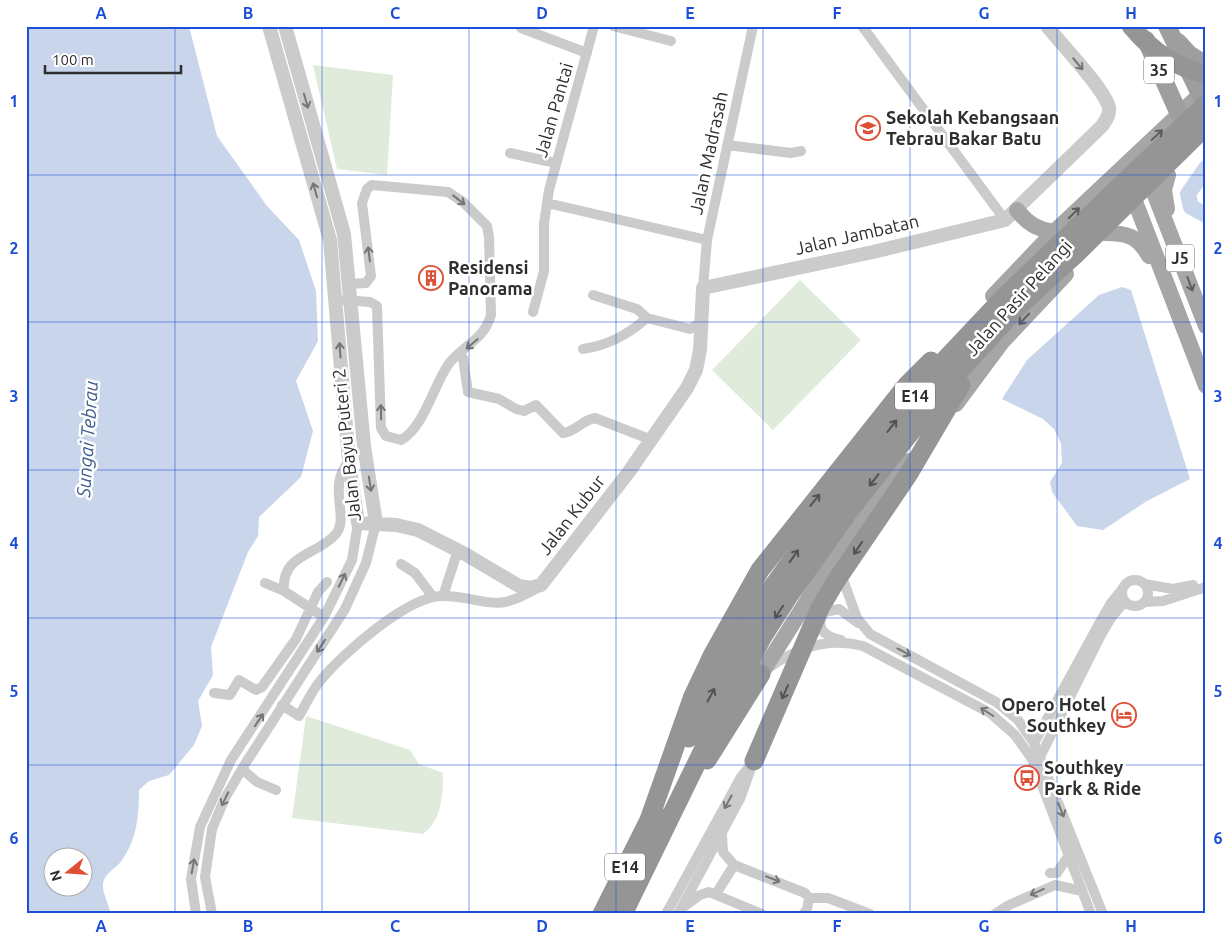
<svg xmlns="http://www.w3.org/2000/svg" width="1232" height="940" font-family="Ubuntu,sans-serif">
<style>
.green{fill:#e0ebdb}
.water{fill:#c8d5ea;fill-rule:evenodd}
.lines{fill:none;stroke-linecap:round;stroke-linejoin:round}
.river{stroke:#c8d5ea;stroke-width:16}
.minor{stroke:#cbcbcb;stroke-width:10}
.tertiary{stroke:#cbcbcb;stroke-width:14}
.primary{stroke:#a6a6a6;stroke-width:16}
.trunk{stroke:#9e9e9e;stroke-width:18}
.motorway{stroke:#959595;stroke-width:19}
.motorway-bridge{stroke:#959595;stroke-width:19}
.oneway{stroke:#757575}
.oneway2{stroke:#5e5e5e}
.oneway3{stroke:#525252}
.grid{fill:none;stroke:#1d4ed8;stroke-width:1;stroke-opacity:0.55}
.labels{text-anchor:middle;stroke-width:5;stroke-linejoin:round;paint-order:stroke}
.shield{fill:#fff;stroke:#6d6d6d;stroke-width:1}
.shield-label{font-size:16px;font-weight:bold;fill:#2e2e2e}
.street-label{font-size:18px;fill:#2e2e2e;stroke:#fff}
.poi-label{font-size:18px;font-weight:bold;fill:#2e2e2e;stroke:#fff;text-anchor:start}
.water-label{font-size:19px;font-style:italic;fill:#3f5d8c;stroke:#fff}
.neatline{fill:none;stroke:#1d4ed8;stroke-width:2}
.grid-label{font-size:16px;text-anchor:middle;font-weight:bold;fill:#1d4ed8}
</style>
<rect width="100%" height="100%" fill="#fff"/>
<!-- green -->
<path class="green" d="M 313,65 L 393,75 L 387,175 L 337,169 Z
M 800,280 L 861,340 L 773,430 L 712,370 Z
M 306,716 L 410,750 L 419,764 L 443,773 C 443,796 442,820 423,834 L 292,818 Z"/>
<!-- water -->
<path class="water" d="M 26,26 L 189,26 L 217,136 L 267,206 L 299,240 L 316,291 L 318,341 L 296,381 L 313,431 L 301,477 L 259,517 L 258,536 L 248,552 L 211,647 L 213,675 L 198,701 L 202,726 L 194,745 L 169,775 L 149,781 L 139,790 C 139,815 137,839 122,860 C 117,868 104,873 103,884 C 102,892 109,905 111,914 L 26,914 ZM 52,858 L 82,858 L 82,888 L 52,888 Z
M 1122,287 L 1131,290 L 1190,479 L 1147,501 L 1103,530 L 1077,526 L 1052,492 L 1050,482 L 1062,463 L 1061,443 L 1054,429 L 1043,419 L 1002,399 L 1027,360 L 1099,295 Z"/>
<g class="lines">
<!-- river -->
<path class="river" d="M 1206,168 L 1188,194 L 1191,207 L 1206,215"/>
<!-- minor -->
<path class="minor" d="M 613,26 L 671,41
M 862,26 L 1005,220
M 521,28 L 587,53
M 727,145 L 791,153 L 801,151
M 510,153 L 556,163
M 547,203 L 707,240
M 703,288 L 707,240 L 753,26
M 593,295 L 637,309 L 647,318
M 344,300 L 370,302 L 377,306 L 381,428 L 386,436 L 401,440 C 423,429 434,385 448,365 C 462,345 483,342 491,315 L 489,237 L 487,226 L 463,202 L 448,192 L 372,185 L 367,189 L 362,203 L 371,276 L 366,283 L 349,284
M 533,312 L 544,271 L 544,224 L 549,190 L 594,26
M 583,349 C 609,345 627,335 647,318 L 690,329 L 700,323
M 463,358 L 468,392 L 499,399 L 516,409 L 524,411 L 536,405 L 563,433 C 575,432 582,420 595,418 L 652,440
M 401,564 L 415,573 L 433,597
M 841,574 L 857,618 L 870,634 L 996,702 L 1018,720 L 1034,743 L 1103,914
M1122 593a13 13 0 1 1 26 0a13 13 0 1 1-26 0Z
M 265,583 L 284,591 L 324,617
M 1144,584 L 1173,589 L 1193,585
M 284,591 C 281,554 316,556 335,535 C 351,517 326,488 349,461
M 443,596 L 458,550
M 1145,602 L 1163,601 L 1206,587
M 841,640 C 825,637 813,627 825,612 L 839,609 L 858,623
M 770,667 C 798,647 829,637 863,646 L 990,713 L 1015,735 L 1032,759 L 1091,914
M 214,693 L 230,695 L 239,680 L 256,690 L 262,687 L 296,639 L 318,592 L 327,582
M 282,705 L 299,716 C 306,704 312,690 321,680 C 342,654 408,596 442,596 C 486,596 491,616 537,588
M 1034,743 L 1100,622 L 1111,603 L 1123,588
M 1040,757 L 1100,637 L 1111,618 L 1125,601
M 242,769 L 257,782 L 276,790
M 722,835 L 723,852 L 734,865 L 805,893 L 809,898 L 807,909 L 803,914
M 1050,873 L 1057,873 L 1069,855
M 716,894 L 734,865
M 809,898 L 828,898 L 870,914
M 682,908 L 700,895 L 709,892 L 762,914
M 196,914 L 191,879 L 200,827 L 231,760 L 324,617 L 352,560 L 358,523
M 212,914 L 205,877 L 212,829 L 225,798 L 245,764 L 345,609 L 366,563 L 376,523
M 666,914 L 741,777 L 754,761
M 678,914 L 740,799 L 750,771
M 995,914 L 1009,905 L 1055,885 L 1082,891"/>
<!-- tertiary -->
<path class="tertiary" d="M 269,26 L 330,240 L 349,461 L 358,523 L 396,525 L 418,530 L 465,554 L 519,586 L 530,588 L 541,585 L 628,473 L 687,388 L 696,370 L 700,350 L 703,288 L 873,252 L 1005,220 L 1102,126 C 1106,120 1110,115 1109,108 C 1106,90 1060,43 1047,26
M 285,26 L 344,234 L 364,446 L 376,523"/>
<!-- primary -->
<path class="primary" d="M 1141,175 L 1153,190 L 1206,326
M 1124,189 L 1136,204 L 1206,386
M 1167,209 L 1164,190 L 1168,175
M 1017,210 C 1028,224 1037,229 1054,232
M 1105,233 C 1127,233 1138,236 1149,256
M 993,296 L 1054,232 L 1206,89
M 956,404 L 1002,342 L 1066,274
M 761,674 L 836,555 L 909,461"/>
<!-- trunk -->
<path class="trunk" d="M 1167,26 L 1200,94 L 1206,101
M 1146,40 L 1179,114 L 1194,134
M 1178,42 L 1189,54 L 1206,65"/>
<!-- motorway -->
<path class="motorway" d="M 707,760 L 761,674
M 649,820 L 693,696 L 712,656 L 760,570 L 907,385 L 931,361
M 602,914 L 654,810
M 623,914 L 708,740"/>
<!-- motorway-bridge -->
<path class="motorway-bridge" d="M 1131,26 C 1151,50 1175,68 1206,74
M 689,738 L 748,626 L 771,589 L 852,477 L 939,366 L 1006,295 L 1206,104
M 708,740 L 763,636 L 788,597 L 849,511 L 954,377 L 1017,308 L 1076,254 L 1206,126
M 754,761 L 820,608 L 836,581 L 908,475 L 961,385"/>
</g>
<!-- one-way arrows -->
<defs><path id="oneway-shaft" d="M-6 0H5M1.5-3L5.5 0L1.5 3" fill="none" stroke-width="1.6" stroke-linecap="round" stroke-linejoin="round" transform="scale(1.25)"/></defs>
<g class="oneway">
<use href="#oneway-shaft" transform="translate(1078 64) rotate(50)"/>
<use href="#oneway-shaft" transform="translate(306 101) rotate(74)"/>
<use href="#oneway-shaft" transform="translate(315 190) rotate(-106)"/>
<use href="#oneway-shaft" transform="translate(459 200) rotate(38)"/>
<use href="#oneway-shaft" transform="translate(369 254) rotate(-97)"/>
<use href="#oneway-shaft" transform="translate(472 344) rotate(139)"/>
<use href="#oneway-shaft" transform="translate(340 350) rotate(-94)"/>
<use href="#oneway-shaft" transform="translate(381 412) rotate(-91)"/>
<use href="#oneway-shaft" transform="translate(370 484) rotate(81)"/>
<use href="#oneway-shaft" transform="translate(342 580) rotate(-64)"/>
<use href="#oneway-shaft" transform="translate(321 646) rotate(123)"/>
<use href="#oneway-shaft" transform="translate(904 652) rotate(28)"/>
<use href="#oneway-shaft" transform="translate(987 712) rotate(-148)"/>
<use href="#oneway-shaft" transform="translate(259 720) rotate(-56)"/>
<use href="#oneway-shaft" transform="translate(225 799) rotate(116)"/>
<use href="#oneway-shaft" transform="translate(728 802) rotate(119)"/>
<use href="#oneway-shaft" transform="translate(1061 810) rotate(68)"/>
<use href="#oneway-shaft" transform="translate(193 866) rotate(-80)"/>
<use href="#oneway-shaft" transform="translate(773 879) rotate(21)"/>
<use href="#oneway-shaft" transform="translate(1037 892) rotate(156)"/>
</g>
<g class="oneway2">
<use href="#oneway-shaft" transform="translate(1157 135) rotate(-43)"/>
<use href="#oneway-shaft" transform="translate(1074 213) rotate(-44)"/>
<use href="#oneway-shaft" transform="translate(1190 284) rotate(69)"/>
<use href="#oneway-shaft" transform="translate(1024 319) rotate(133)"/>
</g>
<g class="oneway3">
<use href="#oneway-shaft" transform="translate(892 426) rotate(-52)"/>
<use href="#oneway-shaft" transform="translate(874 480) rotate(128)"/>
<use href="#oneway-shaft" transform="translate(815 500) rotate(-51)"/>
<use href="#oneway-shaft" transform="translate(858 548) rotate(124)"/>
<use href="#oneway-shaft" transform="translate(794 556) rotate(-55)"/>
<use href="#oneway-shaft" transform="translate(779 612) rotate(123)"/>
<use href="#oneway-shaft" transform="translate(785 692) rotate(114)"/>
<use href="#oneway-shaft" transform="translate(711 695) rotate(-62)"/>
</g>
<!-- grid -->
<path class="grid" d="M 175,26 L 175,914M 322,26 L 322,914M 469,26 L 469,914M 616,26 L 616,914M 763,26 L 763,914M 910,26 L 910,914M 1057,26 L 1057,914M 26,175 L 1206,175M 26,322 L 1206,322M 26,470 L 1206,470M 26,618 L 1206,618M 26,765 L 1206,765"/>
<!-- icons -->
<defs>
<symbol id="school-ring" viewBox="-11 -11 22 22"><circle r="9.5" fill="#fff" stroke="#df4f35" stroke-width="1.5"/><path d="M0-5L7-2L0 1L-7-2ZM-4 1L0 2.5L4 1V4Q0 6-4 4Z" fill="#df4f35"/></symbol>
<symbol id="building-ring" viewBox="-11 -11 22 22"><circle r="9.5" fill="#fff" stroke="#df4f35" stroke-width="1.5"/><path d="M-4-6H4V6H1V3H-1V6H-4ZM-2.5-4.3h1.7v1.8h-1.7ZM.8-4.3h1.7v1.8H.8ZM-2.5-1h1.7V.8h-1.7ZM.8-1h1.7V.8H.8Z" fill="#df4f35"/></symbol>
<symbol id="hotel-ring" viewBox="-11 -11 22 22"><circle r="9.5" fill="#fff" stroke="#df4f35" stroke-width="1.5"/><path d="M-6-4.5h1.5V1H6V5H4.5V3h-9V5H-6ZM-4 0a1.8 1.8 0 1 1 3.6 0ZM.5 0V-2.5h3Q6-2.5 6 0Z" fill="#df4f35"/></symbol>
<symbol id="bus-ring" viewBox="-11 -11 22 22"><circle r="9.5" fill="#fff" stroke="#df4f35" stroke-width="1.5"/><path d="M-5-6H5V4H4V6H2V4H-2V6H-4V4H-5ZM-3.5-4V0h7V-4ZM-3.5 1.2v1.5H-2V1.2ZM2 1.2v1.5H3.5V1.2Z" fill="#df4f35"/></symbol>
</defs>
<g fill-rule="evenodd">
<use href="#school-ring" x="854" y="114" width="28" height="28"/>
<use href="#building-ring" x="417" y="264" width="28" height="28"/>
<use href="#hotel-ring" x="1110" y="701" width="28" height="28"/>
<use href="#bus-ring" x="1013" y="764" width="28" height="28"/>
</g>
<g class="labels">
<!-- shield labels -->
<g class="shield">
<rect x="1144" y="56.5" width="30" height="27" rx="4"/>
<rect x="1166" y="244.5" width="28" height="27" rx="4"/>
<rect x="895" y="382.5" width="40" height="27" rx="4"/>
<rect x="605" y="853.5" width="40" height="27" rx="4"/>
</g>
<g class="shield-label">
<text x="1159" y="76">35</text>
<text x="1180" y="264">J5</text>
<text x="915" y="402">E14</text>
<text x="625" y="873">E14</text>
</g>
<!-- street labels -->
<g class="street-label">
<text transform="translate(554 110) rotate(-74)" y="6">Jalan Pantai</text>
<text transform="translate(709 153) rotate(-78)" y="6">Jalan Madrasah</text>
<text transform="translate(857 235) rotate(-13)" y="6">Jalan Jambatan</text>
<text transform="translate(1019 298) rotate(-48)" y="6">Jalan Pasir Pelangi</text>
<text transform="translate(347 445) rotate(-96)" y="6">Jalan Bayu Puteri 2</text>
<text transform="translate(572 515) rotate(-52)" y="6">Jalan Kubur</text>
</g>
<!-- poi labels -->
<g class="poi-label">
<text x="886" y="124">Sekolah Kebangsaan<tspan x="886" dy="21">Tebrau Bakar Batu</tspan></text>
<text x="448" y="274">Residensi<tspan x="448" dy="21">Panorama</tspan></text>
<text x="1106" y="711" text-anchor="end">Opero Hotel<tspan x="1106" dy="21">Southkey</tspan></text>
<text x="1044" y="774">Southkey<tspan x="1044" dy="21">Park &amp; Ride</tspan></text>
</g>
<!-- water labels -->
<g class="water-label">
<text transform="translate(87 439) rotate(-86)" y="7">Sungai Tebrau</text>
</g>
</g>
<!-- border -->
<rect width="1232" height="940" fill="none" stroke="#ffffff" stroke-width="55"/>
<!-- north arrow -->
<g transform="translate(68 872) rotate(253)"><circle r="24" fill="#ffffff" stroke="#ababab"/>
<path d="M0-4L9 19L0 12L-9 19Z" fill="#df4f35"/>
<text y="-8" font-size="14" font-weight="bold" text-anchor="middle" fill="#2e2e2e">N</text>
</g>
<!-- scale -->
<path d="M45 65v8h136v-8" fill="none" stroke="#2e2e2e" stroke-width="2.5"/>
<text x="52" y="65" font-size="15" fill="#2e2e2e" stroke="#ffffff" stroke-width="4" paint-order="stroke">100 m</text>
<rect x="28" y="28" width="1176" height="884" class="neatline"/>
<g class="grid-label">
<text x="101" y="19">A</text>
<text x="248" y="19">B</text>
<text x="395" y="19">C</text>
<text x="542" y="19">D</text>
<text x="690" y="19">E</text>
<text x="837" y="19">F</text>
<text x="984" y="19">G</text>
<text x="1131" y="19">H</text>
<text x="14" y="107">1</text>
<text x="1218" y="107">1</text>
<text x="14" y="254">2</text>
<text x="1218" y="254">2</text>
<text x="14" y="402">3</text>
<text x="1218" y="402">3</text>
<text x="14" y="549">4</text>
<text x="1218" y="549">4</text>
<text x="14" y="697">5</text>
<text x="1218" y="697">5</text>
<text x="14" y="844">6</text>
<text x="1218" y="844">6</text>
<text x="101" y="932">A</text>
<text x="248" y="932">B</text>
<text x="395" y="932">C</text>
<text x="542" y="932">D</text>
<text x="690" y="932">E</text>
<text x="837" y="932">F</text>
<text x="984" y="932">G</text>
<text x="1131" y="932">H</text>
</g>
</svg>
